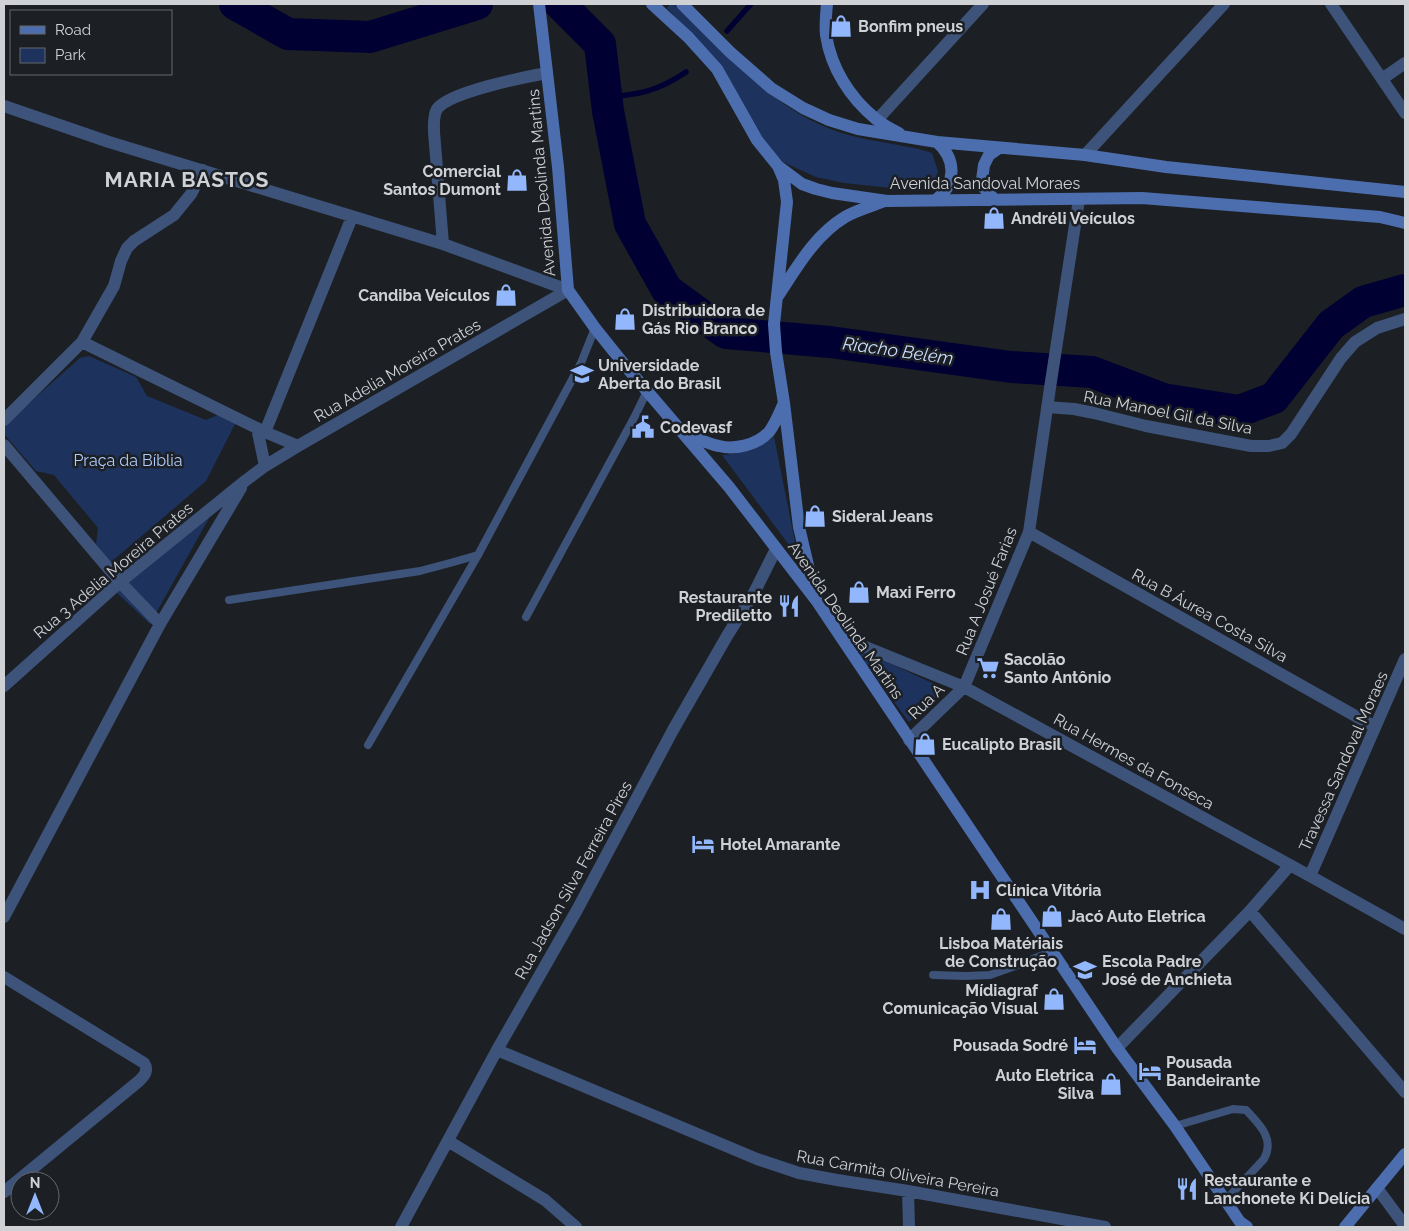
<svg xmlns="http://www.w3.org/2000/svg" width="1409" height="1231" font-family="Raleway,sans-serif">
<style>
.green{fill:#1d335d}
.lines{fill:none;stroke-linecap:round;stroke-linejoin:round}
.stream{stroke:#000132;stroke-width:5.5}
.river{stroke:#000132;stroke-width:32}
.service{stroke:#3d537a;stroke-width:8}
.minor{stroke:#3d537a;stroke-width:12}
.secondary{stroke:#4d6eae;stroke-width:12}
.labels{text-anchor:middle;stroke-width:5;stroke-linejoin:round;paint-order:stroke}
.poi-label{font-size:16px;font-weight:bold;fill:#cfd1d5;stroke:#1c2025;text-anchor:start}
.street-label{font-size:16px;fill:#cfd1d5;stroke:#1c2025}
.park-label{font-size:16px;fill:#afcbfc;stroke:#1c2025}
.water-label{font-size:18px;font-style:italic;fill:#c9dcfd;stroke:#1c2025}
.district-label{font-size:21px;font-weight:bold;letter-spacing:1px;fill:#cfd1d5;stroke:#1c2025}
</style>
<rect width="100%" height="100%" fill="#1c2025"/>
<!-- green -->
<path class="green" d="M 670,4 L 673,4 C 696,25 718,46 740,67 C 769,93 791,113 828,128 C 861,142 898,142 932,153 L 938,171 L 936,180 L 921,191 L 844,183 L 816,177 L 783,162 L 763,140 L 712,57 L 667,8 Z
M 89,356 L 136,377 L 147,396 L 206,420 L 220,414 L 236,422 L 206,481 L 110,563 L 96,544 L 98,528 L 54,475 L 36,471 L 4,434 L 4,425 L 80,358 Z
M 774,437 L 798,557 L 722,455 C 745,453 755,450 774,437 Z
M 224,491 L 150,624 L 116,592 Z
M 857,648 L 945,689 L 909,722 L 855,649 Z"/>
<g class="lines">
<!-- stream -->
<path class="stream" d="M 727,31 L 751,4
M 606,97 C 639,95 658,91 686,72"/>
<!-- river -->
<path class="river" d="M 235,4 L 288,34 L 370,37 L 477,4
M 560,4 L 600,44 L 608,111 L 630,224 L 667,290 L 726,333 L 830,342 L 1011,367 L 1092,372 L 1163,399 L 1239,411 L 1274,398 L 1331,325 L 1363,302 L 1405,290"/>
<!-- service -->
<path class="service" d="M 229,600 L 420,571 L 450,563 L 478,555
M 526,617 L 635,416 L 647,391
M 368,745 L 478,555 L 581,363 L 595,328
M 933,975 L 966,976 L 990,975 L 1026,962 L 1052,951
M 1175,1126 L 1233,1109 L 1246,1110 C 1260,1125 1275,1139 1264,1159 L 1225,1201"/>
<!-- minor -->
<path class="minor" d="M 1331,4 L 1405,113
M 1382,79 L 1405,63
M 4,106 L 109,142 L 443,244 L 568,290
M 877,120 L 983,4
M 1085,155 L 1224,4
M 443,244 L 434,132 C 434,125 433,116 437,109 C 449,92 525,77 547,73
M 82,342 L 265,432 L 298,446
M 1047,407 L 1074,409 L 1094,413 L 1146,426 L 1251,446 L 1269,446 L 1282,443 L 1291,434 L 1341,358 L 1355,342 L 1377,328 L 1405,319
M 4,420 L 82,342 L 114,286 L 121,261 L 127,248 L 134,241 L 174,215 L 191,194 L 203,170
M 257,428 L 265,466
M 265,432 L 352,217
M 4,445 L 120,582 L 160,624
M 1029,532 L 1375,727
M 841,637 L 964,687 L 1310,876 L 1405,929
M 4,686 L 120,582 L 245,481 L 265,466 L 298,446 L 568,290
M 909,740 L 964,687 L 1029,532 L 1050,388 L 1079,199
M 1310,876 L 1405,659
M 1250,911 L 1405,1092
M 4,917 L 160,624 L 241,488
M 4,977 L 144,1063 C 149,1071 144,1076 139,1081 L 4,1192
M 1117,1048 L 1250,911 L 1290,865
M 497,1050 L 757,1159 L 799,1173 L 837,1180 L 908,1191 L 1105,1227
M 448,1141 L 545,1200 L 576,1227
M 1377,1188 L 1405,1226
M 908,1191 L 909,1227
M 401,1227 L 497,1050 L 577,910 L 673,730 L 727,636 L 755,591 L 776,549"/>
<!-- secondary -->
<path class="secondary" d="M 539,4 L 558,167 L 568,290 L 595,328 L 623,363 L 729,487 L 816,600 L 1117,1048 L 1175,1126 L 1240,1222 L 1247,1227
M 652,4 L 688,37 L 717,69 L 757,140 L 778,166 L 802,184 L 816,189 L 832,193 L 887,201 L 1142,198 L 1380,217 L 1405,223
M 682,4 L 730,52 L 771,88 L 803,108 L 829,120 L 858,129 L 937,142 L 1085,155 L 1166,167 L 1405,192
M 827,4 C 826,14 825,25 826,35 C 831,68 850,98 876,119 C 883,125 891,129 899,133
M 778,166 L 784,180 L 787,202 L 774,324 L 776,352 L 784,403 L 799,527 L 815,595
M 936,200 C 956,184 957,160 937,142
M 995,200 L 984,188 L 982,180 L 984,165 L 989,155 L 999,148
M 778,296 C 797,267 815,235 845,217 C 857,210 872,206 885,201
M 686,434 C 697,438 708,444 719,446 C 735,450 757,445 769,432 C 775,424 779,414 783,405
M 1345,1227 L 1405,1154"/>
</g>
<!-- icons -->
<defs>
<symbol id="shop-bare" viewBox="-9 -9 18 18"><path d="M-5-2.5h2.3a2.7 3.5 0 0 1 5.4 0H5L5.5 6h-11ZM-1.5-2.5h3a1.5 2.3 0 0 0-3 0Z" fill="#92b7fd" stroke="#1c2025" stroke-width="2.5" paint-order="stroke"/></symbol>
<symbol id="university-bare" viewBox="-9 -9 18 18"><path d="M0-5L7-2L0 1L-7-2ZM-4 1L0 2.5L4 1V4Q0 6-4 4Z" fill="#92b7fd" stroke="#1c2025" stroke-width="2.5" paint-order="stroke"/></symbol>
<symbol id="civic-bare" viewBox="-9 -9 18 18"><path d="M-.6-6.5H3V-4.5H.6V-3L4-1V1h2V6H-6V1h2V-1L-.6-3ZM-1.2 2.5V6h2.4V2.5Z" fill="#92b7fd" stroke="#1c2025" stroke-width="2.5" paint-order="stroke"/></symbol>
<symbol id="restaurant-bare" viewBox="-9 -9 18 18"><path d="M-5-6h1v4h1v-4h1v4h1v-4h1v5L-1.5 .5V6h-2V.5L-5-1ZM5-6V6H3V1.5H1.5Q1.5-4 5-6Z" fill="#92b7fd" stroke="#1c2025" stroke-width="2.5" paint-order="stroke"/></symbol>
<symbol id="supermarket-bare" viewBox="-9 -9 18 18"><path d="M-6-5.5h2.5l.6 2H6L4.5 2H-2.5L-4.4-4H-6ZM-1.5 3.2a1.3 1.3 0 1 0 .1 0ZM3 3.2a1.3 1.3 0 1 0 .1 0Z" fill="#92b7fd" stroke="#1c2025" stroke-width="2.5" paint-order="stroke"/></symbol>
<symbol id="hotel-bare" viewBox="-9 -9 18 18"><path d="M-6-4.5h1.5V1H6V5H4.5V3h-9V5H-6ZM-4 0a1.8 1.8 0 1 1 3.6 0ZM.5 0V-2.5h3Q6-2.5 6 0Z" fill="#92b7fd" stroke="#1c2025" stroke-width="2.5" paint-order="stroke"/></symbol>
<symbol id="hospital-bare" viewBox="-9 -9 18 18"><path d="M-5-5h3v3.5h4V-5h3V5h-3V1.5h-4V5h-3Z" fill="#92b7fd" stroke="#1c2025" stroke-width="2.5" paint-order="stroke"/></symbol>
<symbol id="school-bare" viewBox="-9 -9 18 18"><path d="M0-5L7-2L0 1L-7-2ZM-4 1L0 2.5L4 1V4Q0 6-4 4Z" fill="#92b7fd" stroke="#1c2025" stroke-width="2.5" paint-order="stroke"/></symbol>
</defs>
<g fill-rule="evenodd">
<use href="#shop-bare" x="825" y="10" width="32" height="32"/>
<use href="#shop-bare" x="501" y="164" width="32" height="32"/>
<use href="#shop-bare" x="978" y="202" width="32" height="32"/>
<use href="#shop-bare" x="490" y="279" width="32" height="32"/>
<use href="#shop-bare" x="609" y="303" width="32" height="32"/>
<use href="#university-bare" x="566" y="358" width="32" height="32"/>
<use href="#civic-bare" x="627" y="411" width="32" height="32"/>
<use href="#shop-bare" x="799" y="500" width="32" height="32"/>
<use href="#shop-bare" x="843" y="576" width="32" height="32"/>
<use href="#restaurant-bare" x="773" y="590" width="32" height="32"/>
<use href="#supermarket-bare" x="972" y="652" width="32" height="32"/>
<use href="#shop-bare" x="909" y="728" width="32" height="32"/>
<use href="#hotel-bare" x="687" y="828" width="32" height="32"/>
<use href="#hospital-bare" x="964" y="874" width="32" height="32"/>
<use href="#shop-bare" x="1036" y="900" width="32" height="32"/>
<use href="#shop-bare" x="985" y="903" width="32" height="32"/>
<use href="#school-bare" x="1069" y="954" width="32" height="32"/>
<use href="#shop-bare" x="1038" y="983" width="32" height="32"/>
<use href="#hotel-bare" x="1069" y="1029" width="32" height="32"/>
<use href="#hotel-bare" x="1134" y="1055" width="32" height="32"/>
<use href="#shop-bare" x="1095" y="1068" width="32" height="32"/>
<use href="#restaurant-bare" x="1171" y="1173" width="32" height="32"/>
</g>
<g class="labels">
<!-- poi labels -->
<g class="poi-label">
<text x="858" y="32">Bonfim pneus</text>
<text x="501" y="177" text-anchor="end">Comercial<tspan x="501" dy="18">Santos Dumont</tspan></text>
<text x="1011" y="224">Andréli Veículos</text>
<text x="490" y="301" text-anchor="end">Candiba Veículos</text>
<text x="642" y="316">Distribuidora de<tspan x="642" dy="18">Gás Rio Branco</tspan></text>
<text x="598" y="371">Universidade<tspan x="598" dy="18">Aberta do Brasil</tspan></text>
<text x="660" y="433">Codevasf</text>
<text x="832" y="522">Sideral Jeans</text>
<text x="876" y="598">Maxi Ferro</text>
<text x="772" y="603" text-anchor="end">Restaurante<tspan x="772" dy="18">Prediletto</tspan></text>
<text x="1004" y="665">Sacolão<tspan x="1004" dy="18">Santo Antônio</tspan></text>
<text x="942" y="750">Eucalipto Brasil</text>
<text x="720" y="850">Hotel Amarante</text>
<text x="996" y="896">Clínica Vitória</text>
<text x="1068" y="922">Jacó Auto Eletrica</text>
<text x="1001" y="949" text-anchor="middle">Lisboa Matériais<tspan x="1001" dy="18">de Construção</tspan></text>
<text x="1102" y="967">Escola Padre<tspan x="1102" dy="18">José de Anchieta</tspan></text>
<text x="1038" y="996" text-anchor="end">Mídiagraf<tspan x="1038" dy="18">Comunicação Visual</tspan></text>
<text x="1068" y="1051" text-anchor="end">Pousada Sodré</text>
<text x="1166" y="1068">Pousada<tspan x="1166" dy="18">Bandeirante</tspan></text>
<text x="1094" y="1081" text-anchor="end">Auto Eletrica<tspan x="1094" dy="18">Silva</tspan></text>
<text x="1204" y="1186">Restaurante e<tspan x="1204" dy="18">Lanchonete Ki Delícia</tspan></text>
</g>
<!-- street labels -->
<g class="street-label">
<text transform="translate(541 183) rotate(-95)" y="6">Avenida Deolinda Martins</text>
<text x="985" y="189">Avenida Sandoval Moraes</text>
<text transform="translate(397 370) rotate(-30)" y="6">Rua Adelia Moreira Prates</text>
<text transform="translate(1168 412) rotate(11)" y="6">Rua Manoel Gil da Silva</text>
<text transform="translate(113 570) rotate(-40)" y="6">Rua 3 Adelia Moreira Prates</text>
<text transform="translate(986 591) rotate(-68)" y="6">Rua A Josué Farias</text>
<text transform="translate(1210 615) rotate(29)" y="6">Rua B Áurea Costa Silva</text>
<text transform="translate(846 620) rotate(55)" y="6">Avenida Deolinda Martins</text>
<text transform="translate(926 701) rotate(-44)" y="6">Rua A</text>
<text transform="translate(1134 761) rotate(29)" y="6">Rua Hermes da Fonseca</text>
<text transform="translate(1343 761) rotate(-66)" y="6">Travessa Sandoval Moraes</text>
<text transform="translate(573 880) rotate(-61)" y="6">Rua Jadson Silva Ferreira Pires</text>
<text transform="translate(898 1173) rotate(10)" y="6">Rua Carmita Oliveira Pereira</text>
</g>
<!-- park labels -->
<g class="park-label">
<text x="128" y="466">Praça da Bíblia</text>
</g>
<!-- water labels -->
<g class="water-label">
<text transform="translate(898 351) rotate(8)" y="6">Riacho Belém</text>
</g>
<!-- district labels -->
<g class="district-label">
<text x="187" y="187">MARIA BASTOS</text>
</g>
</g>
<!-- border -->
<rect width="1409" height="1231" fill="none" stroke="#cfd1d5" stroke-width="10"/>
<!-- legend -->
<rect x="10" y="10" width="162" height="65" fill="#1c2025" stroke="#64676b"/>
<rect x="20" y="26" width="25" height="8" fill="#4d6eae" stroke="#64676b"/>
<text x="55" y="35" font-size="15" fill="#cfd1d5">Road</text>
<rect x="20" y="48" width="25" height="15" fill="#1d335d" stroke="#64676b"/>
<text x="55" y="60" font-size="15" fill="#cfd1d5">Park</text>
<!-- north arrow -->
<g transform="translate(35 1196)"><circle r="24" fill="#1c2025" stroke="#64676b"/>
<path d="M0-4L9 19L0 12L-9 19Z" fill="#92b7fd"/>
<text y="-8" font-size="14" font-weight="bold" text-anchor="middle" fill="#cfd1d5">N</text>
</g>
</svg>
